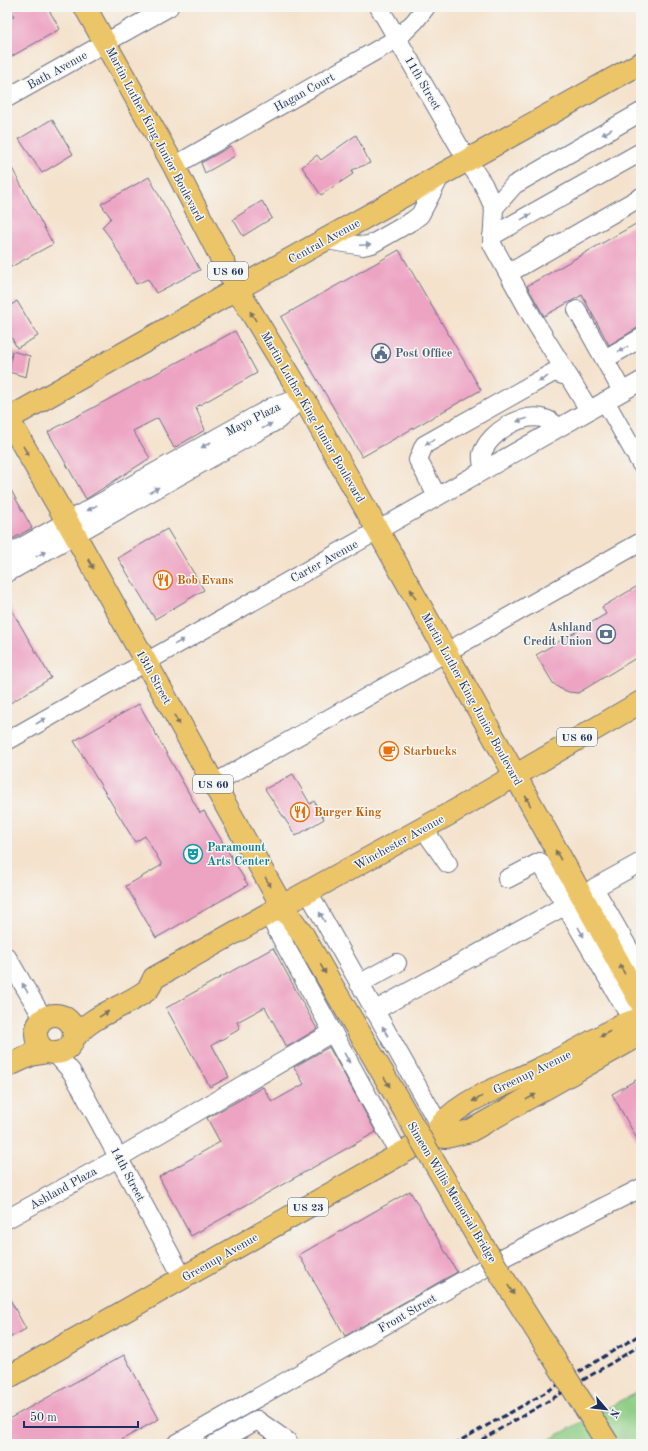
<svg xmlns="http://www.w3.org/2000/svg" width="648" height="1451" font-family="'Old Standard TT',serif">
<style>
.green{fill:#8dcc83;stroke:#547e70}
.building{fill:#eda3c2}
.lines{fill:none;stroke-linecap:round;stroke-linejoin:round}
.minor-casing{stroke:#676e84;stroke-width:20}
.major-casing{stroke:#676e84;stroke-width:24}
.highway-casing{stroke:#676e84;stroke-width:24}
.minor{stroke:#fff;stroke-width:18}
.major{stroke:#edc569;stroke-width:22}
.highway{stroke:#edc569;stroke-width:22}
.rail{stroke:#1b2f5e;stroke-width:3;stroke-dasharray:6 3;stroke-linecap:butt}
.highway-bridge-casing{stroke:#676e84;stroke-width:24;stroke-linecap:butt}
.highway-bridge{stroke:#edc569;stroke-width:22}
.oneway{fill:#8d97ae}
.oneway2{fill:#797263}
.labels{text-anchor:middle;stroke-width:3;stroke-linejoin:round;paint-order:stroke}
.shield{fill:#f6f6f2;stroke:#5d6b8a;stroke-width:1}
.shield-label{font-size:11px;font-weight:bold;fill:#1b2f5e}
.street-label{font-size:12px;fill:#1b2f5e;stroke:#f6f6f2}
.service-label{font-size:12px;font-weight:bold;fill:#4e5e75;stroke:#f6f6f2;text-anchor:start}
.food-label{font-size:12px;font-weight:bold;fill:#c56008;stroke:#f6f6f2;text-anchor:start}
.culture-label{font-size:12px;font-weight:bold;fill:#0d838f;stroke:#f6f6f2;text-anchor:start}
</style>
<rect width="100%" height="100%" fill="#f6f6f2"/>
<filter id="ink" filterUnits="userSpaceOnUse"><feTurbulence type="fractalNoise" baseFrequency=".025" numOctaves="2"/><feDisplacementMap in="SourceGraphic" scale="8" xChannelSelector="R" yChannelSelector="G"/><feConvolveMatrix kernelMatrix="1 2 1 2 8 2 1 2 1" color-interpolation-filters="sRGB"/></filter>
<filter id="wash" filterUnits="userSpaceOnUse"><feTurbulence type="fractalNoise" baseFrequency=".012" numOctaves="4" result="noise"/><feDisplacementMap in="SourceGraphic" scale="16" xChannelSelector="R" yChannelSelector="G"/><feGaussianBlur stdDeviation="0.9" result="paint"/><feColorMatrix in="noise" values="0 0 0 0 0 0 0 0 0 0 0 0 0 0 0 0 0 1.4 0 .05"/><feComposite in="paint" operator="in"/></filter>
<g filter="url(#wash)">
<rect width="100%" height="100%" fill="#f4e2cc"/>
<!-- green -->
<path class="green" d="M 641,1390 L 641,1444 L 541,1444 Z"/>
<g id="blocks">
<!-- building -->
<path class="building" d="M 9,7 L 47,7 L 60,29 L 7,59 L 7,20 L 14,16 Z
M 52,119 L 73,154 L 42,173 L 19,139 Z
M 356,135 L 370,163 L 352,170 L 353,174 L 321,195 L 302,167 L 317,155 L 321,160 Z
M 231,146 L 235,156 L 205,173 L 201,163 Z
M 7,159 L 53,244 L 7,269 Z
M 149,177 L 200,270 L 156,293 L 148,279 L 136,284 L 111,239 L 102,227 L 111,218 L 101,204 Z
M 262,201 L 272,218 L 243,236 L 233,219 Z
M 641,221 L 641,326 L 609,345 L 582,295 L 544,316 L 527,286 Z
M 399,250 L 481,390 L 362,457 L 281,317 Z
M 17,301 L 38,336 L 17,348 L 7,329 L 7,308 Z
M 235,331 L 257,373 L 196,407 L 205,430 L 174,448 L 158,418 L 133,431 L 150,458 L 86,499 L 48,432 Z
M 12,351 L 30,356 L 26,377 L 9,372 Z
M 7,483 L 32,528 L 7,542 Z
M 167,529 L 204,590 L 155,619 L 118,558 Z
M 641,584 L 641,655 L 578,693 L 569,692 L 559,688 L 553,683 L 536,655 L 606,614 L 602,607 Z
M 7,602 L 51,678 L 7,705 Z
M 139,704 L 200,813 L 204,811 L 248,885 L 156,938 L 126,886 L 162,865 L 145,836 L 135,842 L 74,741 Z
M 293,774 L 310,804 L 314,801 L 324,819 L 296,836 L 265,789 Z
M 273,948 L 317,1029 L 287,1047 L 265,1007 L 237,1022 L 240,1029 L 212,1045 L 229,1077 L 210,1087 L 166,1008 Z
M 329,1047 L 376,1132 L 191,1236 L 159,1177 L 220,1142 L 207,1118 L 263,1087 L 272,1102 L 304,1084 L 294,1067 Z
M 641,1077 L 641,1146 L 612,1094 Z
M 410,1191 L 457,1272 L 345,1336 L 299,1255 Z
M 7,1294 L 26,1329 L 7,1339 Z
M 124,1355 L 159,1419 L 114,1444 L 12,1444 L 7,1435 L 7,1420 Z"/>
</g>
</g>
<g filter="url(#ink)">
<use href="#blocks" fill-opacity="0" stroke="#676e84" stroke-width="1"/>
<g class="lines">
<defs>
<path id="minor" d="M 379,7 L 467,160 L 483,184 L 494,208
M 7,98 L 169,7
M 174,166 L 398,38 L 415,21 L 426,7
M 492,236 L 641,152
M 326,240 L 363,246 L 372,244 L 412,221 L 420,215 L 442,173
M 509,273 L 641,197
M 577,310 L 622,391
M 605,359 L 641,338
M 569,377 L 535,322 L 492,244 L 494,208 L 514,185 L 641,112
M 605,401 L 641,464
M 483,469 C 483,464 481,458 482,454 C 489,432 526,409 548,420 C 551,421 555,425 557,428
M 437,496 L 418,460 L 424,445 L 554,372 L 569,377 L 589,410
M 7,555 L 272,407 L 299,399
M 7,573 L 278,420 L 303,397
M 7,741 L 641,381
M 213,784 L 641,542
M 423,828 L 448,864
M 641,862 L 594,888 L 641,970
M 507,879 L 540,862 L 639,1032
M 308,892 L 446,1137
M 268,914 L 400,1155
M 7,957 L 43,1018
M 359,984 L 397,963
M 374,1011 L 566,905
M 55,1053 L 71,1071 L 82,1090 L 183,1278
M 7,1219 L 120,1157 L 333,1032
M 176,1444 L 506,1256 L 641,1188
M 215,1444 L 257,1420 L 287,1441 L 289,1444"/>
<path id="major" d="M 85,7 L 174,166 L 237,289 L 303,397 L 515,775
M 7,417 L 75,535 L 282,906 L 154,978 C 152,982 150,988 146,991 C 123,1008 93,1014 74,1038
M 8,419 L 237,289 L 641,63
M36 1034a19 19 0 1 1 38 0a19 19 0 1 1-38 0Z
M 7,1066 L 31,1055 L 47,1052"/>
<path id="highway" d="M 515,775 L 641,1003
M 303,935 L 282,906 L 451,813 L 641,702
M 432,1136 L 446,1137 L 470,1131 L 629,1041 L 641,1028
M 7,1378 L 432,1136 C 456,1099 504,1087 541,1068 C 568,1055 594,1041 619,1026 L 633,1021 L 641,1021"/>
</defs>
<!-- minor casing -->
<use href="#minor" class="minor-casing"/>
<!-- major casing -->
<use href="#major" class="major-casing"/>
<!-- highway casing -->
<use href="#highway" class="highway-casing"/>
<!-- minor -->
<use href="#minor" class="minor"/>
<!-- major -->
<use href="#major" class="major"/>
<!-- highway -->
<use href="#highway" class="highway"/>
<!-- rail -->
<path class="rail" d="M 454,1444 L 538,1397 L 641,1334
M 474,1444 L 545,1403 L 641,1345"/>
<defs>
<path id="highway-bridge" d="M 303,935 L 478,1238 L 608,1444"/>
</defs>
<!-- highway-bridge casing -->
<use href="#highway-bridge" class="highway-bridge-casing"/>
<!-- highway-bridge -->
<use href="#highway-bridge" class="highway-bridge"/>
</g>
<!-- one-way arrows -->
<defs><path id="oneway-solid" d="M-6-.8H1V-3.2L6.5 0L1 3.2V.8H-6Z"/></defs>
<g class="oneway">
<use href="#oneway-solid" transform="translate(607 132) rotate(150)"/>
<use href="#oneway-solid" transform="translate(526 217) rotate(-29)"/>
<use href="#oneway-solid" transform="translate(365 245) rotate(-3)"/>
<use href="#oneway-solid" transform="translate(623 349) rotate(151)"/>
<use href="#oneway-solid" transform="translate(543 379) rotate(151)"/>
<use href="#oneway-solid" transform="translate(522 420) rotate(162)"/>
<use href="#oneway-solid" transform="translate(267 426) rotate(-29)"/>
<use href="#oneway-solid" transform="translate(430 442) rotate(150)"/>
<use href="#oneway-solid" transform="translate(206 445) rotate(150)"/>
<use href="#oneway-solid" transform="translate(154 490) rotate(-29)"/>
<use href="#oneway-solid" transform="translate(92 508) rotate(151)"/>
<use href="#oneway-solid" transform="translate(41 554) rotate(-29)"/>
<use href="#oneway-solid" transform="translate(179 642) rotate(-29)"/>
<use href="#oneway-solid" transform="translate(41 721) rotate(-30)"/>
<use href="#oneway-solid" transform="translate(322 917) rotate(-119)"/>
<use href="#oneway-solid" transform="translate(581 932) rotate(60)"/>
<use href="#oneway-solid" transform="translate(25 988) rotate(-120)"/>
<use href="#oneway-solid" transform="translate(385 1031) rotate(-120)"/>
<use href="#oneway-solid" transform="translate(347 1058) rotate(61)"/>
</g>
<g class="oneway2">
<use href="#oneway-solid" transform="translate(253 316) rotate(-121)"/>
<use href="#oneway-solid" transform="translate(26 451) rotate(60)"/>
<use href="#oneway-solid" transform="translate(91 564) rotate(61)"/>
<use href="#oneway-solid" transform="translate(413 594) rotate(-119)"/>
<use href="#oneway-solid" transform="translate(177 720) rotate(61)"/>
<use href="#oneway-solid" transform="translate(528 801) rotate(-118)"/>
<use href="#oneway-solid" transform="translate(558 855) rotate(-119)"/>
<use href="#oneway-solid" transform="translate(268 882) rotate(60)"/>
<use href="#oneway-solid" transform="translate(323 969) rotate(60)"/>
<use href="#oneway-solid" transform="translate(622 969) rotate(-119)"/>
<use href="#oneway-solid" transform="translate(104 1014) rotate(-31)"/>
<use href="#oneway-solid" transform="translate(605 1034) rotate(151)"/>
<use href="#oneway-solid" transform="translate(387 1082) rotate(60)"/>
<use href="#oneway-solid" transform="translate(531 1097) rotate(-29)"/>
<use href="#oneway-solid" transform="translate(477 1099) rotate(153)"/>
<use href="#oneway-solid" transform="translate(511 1290) rotate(58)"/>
</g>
</g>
<!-- icons -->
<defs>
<symbol id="civic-ring" viewBox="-11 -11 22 22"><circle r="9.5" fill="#f6f6f2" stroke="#5c6f8a" stroke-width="1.5"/><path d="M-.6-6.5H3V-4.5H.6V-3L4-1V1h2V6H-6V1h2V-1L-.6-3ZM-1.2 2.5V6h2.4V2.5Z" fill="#5c6f8a"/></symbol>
<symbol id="restaurant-ring" viewBox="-11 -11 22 22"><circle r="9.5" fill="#f6f6f2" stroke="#e8710a" stroke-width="1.5"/><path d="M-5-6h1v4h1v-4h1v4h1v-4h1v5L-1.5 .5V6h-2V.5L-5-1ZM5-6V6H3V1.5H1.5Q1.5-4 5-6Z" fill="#e8710a"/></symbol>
<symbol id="bank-ring" viewBox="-11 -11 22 22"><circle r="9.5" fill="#f6f6f2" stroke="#5c6f8a" stroke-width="1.5"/><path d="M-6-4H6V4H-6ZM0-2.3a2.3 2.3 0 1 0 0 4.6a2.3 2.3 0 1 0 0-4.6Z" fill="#5c6f8a"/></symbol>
<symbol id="cafe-ring" viewBox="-11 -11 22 22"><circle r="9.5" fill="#f6f6f2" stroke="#e8710a" stroke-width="1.5"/><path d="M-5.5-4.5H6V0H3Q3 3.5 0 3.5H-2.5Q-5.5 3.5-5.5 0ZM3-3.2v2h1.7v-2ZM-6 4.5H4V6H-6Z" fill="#e8710a"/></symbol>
<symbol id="theatre-ring" viewBox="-11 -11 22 22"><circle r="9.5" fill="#f6f6f2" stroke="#0f9aa8" stroke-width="1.5"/><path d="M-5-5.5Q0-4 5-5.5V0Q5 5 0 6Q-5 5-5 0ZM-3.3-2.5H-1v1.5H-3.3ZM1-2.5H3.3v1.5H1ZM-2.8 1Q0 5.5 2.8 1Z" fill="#0f9aa8"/></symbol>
</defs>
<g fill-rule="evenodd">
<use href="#civic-ring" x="370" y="342" width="22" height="22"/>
<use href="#restaurant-ring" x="152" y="569" width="22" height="22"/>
<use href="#bank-ring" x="595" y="623" width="22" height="22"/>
<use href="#cafe-ring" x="378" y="740" width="22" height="22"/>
<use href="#restaurant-ring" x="289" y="801" width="22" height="22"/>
<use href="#theatre-ring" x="182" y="843" width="22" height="22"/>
</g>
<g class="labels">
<!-- shield labels -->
<g class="shield">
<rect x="208" y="262" width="40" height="18" rx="3"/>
<rect x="557" y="728" width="40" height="18" rx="3"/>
<rect x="193" y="775" width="40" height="18" rx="3"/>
<rect x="288" y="1198" width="40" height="18" rx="3"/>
</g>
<g class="shield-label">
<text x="228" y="275">US 60</text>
<text x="577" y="741">US 60</text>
<text x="213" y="788">US 60</text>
<text x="308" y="1211">US 23</text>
</g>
<!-- street labels -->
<g class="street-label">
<text transform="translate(57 70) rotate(-29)" y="4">Bath Avenue</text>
<text transform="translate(423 83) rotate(60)" y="4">11th Street</text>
<text transform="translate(304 92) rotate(-29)" y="4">Hagan Court</text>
<text transform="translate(155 134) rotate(62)" y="4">Martin Luther King Junior Boulevard</text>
<text transform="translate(324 241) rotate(-29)" y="4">Central Avenue</text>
<text transform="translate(313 417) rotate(60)" y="4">Martin Luther King Junior Boulevard</text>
<text transform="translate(253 419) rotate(-27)" y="4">Mayo Plaza</text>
<text transform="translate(324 561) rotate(-29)" y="4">Carter Avenue</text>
<text transform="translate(154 677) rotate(61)" y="4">13th Street</text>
<text transform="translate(472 699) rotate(61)" y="4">Martin Luther King Junior Boulevard</text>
<text transform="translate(399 842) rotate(-29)" y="4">Winchester Avenue</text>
<text transform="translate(532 1072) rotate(-26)" y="4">Greenup Avenue</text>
<text transform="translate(128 1174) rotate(62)" y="4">14th Street</text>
<text transform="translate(63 1188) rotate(-29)" y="4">Ashland Plaza</text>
<text transform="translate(452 1192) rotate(59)" y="4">Simeon Willis Memorial Bridge</text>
<text transform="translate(220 1257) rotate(-30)" y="4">Greenup Avenue</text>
<text transform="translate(407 1313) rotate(-30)" y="4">Front Street</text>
</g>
<!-- service labels -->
<g class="service-label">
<text x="395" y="357">Post Office</text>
<text x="592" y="631" text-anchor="end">Ashland<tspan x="592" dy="14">Credit Union</tspan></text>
</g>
<!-- food labels -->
<g class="food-label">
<text x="177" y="584">Bob Evans</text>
<text x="403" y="755">Starbucks</text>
<text x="314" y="816">Burger King</text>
</g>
<!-- culture labels -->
<g class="culture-label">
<text x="207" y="851">Paramount<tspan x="207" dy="14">Arts Center</tspan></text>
</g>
</g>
<!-- margin -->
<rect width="648" height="1451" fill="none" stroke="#f6f6f2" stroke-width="24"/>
<!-- north arrow -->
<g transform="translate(606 1409) rotate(118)" stroke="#f6f6f2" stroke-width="3" paint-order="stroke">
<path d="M0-3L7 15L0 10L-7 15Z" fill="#1b2f5e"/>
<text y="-6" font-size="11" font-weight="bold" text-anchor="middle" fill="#1b2f5e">N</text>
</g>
<!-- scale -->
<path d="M24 1421v6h114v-6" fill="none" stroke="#1b2f5e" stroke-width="2"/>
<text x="30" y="1421" font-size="12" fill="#1b2f5e" stroke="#f6f6f2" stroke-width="3" paint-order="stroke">50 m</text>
</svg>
